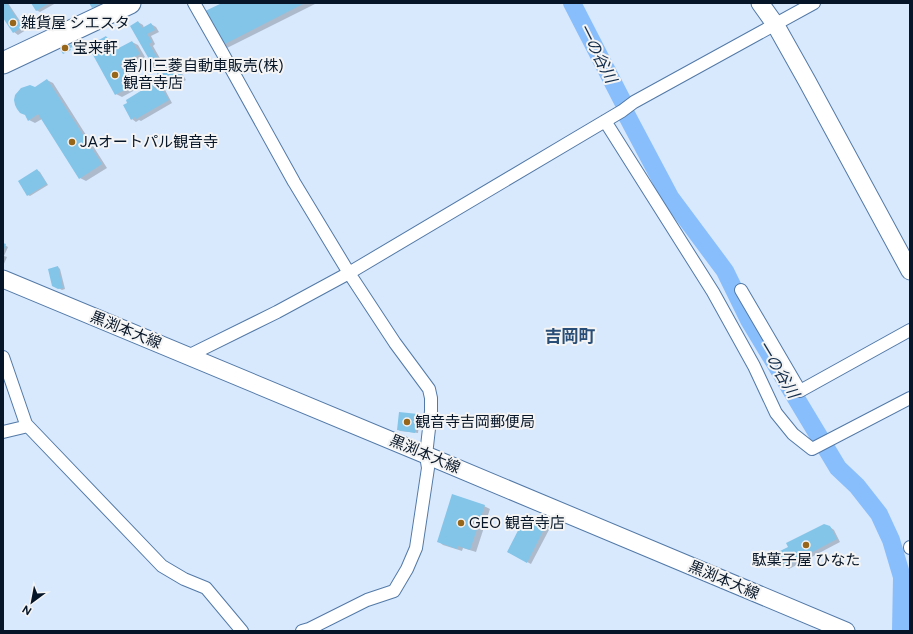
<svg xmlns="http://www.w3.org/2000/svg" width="913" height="634" font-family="Figtree,'Noto Sans JP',sans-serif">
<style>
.shadow{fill:#0003}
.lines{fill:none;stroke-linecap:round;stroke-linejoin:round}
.river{stroke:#89befc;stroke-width:18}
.building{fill:#83c5e8}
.street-casing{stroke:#5279a7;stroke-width:14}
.secondary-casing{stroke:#5279a7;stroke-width:19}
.highway-casing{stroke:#5279a7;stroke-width:23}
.street{stroke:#fff;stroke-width:12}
.secondary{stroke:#fff;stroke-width:17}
.highway{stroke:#fff;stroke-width:21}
.poi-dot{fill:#986619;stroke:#f4f4f4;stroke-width:1.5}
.labels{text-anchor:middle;stroke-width:4;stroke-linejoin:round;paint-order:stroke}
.poi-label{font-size:15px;fill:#061527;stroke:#f4f4f4;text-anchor:start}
.street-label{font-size:15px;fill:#061527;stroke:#f4f4f4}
.water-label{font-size:16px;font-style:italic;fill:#122d4b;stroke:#f4f4f4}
.quarter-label{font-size:17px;font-weight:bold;fill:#284e78;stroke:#f4f4f4}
</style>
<rect width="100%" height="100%" fill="#d8e9fe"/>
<!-- shadow -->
<path class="shadow" d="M 3,3 L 8,3 L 26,30 L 18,35 L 14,32 L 3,16 Z
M 32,3 L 56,3 L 40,12 L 36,10 Z
M 91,3 L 110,3 L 97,10 L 93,7 Z
M 224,3 L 314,3 L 315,4 L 227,48 L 222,45 Z
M 138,22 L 143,25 L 144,28 L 151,24 L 156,27 L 159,32 L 151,36 L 155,44 L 153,46 L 165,67 L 173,62 L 177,65 L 186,80 L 170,89 L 166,86 Z
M 106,37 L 112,40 L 118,50 L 132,42 L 138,45 L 145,57 L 125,68 L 137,89 L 122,97 L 116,94 Z
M 47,80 L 53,83 L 107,168 L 86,181 L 80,178 L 42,119 L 35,123 L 29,120 L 35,88 Z
M 152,85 L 156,88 L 160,86 L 164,88 L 172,103 L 141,121 L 139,120 L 136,122 L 132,119 Z
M 37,170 L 40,172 L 48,185 L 30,196 L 28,195 Z
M 3,244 L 8,247 L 4,256 L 7,257 L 3,266 Z
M 58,267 L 60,269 L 65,289 L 62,290 L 53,285 Z
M 417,415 L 420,417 L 418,433 L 400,431 L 398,429 Z
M 484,506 L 490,509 L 476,552 L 463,548 L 462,551 L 443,545 L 438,541 Z
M 528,514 L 551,526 L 531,564 L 508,552 Z
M 830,527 L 834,530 L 840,542 L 789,569 L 784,566 L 781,556 Z"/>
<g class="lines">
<!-- river -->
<path class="river" d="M 572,3 L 623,102
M 626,114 L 670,197 L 725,271 L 749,320 L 838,468 L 857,486 L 879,514 L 891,540 L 902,577 L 901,631"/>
</g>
<!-- building -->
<path class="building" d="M 3,3 L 7,3 L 22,27 L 13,33 L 3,18 Z
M 31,3 L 49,3 L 36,11 Z
M 89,3 L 101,3 L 92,8 Z
M 222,3 L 305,3 L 221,46 L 203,12 Z
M 138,21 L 142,28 L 151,23 L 155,30 L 147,34 L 152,42 L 149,44 L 163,67 L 173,61 L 182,77 L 165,87 L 130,26 Z
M 106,36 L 115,50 L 132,41 L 140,54 L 120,65 L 132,86 L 115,95 L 88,46 Z
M 68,43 L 70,45 L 71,44 L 73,47 L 70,48 L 71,50 L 63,54 L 59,47 Z
M 47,79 L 102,164 L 79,179 L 38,114 L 28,121 L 25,115 L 20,113 L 17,109 L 15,105 L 14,100 L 15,95 L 21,88 L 30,85 L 35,87 Z
M 152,84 L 154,88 L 160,85 L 169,100 L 136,119 L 135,117 L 131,120 L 123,105 L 127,103 L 126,100 Z
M 37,169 L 47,184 L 27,196 L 18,181 Z
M 3,243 L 6,244 L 3,252 Z
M 58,266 L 63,288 L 58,289 L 52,286 L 48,269 Z
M 399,412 L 418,414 L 415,433 L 397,430 Z
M 452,494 L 485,505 L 470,550 L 458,546 L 457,549 L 437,542 Z
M 527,513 L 547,523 L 527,563 L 507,552 Z
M 824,524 L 830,526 L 837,539 L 784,567 L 778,557 L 780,556 L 778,552 L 788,547 L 786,543 Z"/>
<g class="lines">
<defs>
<path id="street" d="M 194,3 L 223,54 L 294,182 L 349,273 L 395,343 L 429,389 L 431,398 L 431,411 L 426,455 L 428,468 L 416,548 L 407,569 L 394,591 L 367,600 L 309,629 L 302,631
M 605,121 L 713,292 L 754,366 L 776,413 L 793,434 L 812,449 L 910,398
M 741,290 L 800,391 L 910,330
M 188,356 L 277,312 L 349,273 L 568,143 L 622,111 L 634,102 L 814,3
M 3,357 L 26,424 L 162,566 L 184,579 L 206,588 L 242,631
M 3,432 L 24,427 L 26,424
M 910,547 L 910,548"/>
<path id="secondary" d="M 760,3 L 775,24 L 807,81 L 910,271
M 3,279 L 426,455 L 846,631"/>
<path id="highway" d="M 3,63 L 130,3"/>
</defs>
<!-- street casing -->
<use href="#street" class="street-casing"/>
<!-- secondary casing -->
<use href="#secondary" class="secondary-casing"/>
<!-- highway casing -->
<use href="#highway" class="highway-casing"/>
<!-- street -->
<use href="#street" class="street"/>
<!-- secondary -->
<use href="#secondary" class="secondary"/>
<!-- highway -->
<use href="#highway" class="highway"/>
</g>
<!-- markers -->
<g class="poi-dot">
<circle cx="13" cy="23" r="4"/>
<circle cx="65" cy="48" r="4"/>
<circle cx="115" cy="75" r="4"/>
<circle cx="72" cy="142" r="4"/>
<circle cx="407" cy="422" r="4"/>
<circle cx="461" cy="523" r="4"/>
<circle cx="806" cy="545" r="4"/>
</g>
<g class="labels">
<!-- poi labels -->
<g class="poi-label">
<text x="21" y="28">雑貨屋 シエスタ</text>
<text x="73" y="53">宝来軒</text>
<text x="123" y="71">香川三菱自動車販売(株)<tspan x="123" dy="17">観音寺店</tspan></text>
<text x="80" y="147">JAオートパル観音寺</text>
<text x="415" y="427">観音寺吉岡郵便局</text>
<text x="469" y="528">GEO 観音寺店</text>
<text x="806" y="565" text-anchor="middle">駄菓子屋 ひなた</text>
</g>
<!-- street labels -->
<g class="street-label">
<text transform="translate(126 330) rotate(22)" y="5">黒渕本大線</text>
<text transform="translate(425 454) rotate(23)" y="5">黒渕本大線</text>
<text transform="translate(724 580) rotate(23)" y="5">黒渕本大線</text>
</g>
<!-- water labels -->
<g class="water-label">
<text transform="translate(598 53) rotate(63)" y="6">一の谷川</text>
<text transform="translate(779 369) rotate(59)" y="6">一の谷川</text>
</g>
<!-- quarter labels -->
<g class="quarter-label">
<text x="570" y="342">吉岡町</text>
</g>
</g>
<!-- border -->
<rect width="913" height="634" fill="none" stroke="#061527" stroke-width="8"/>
<!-- north arrow -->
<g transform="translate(32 602) rotate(212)" stroke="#f4f4f4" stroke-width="3" paint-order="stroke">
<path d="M0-3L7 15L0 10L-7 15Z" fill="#061527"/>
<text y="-6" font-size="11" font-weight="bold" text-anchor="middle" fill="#061527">N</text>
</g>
</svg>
